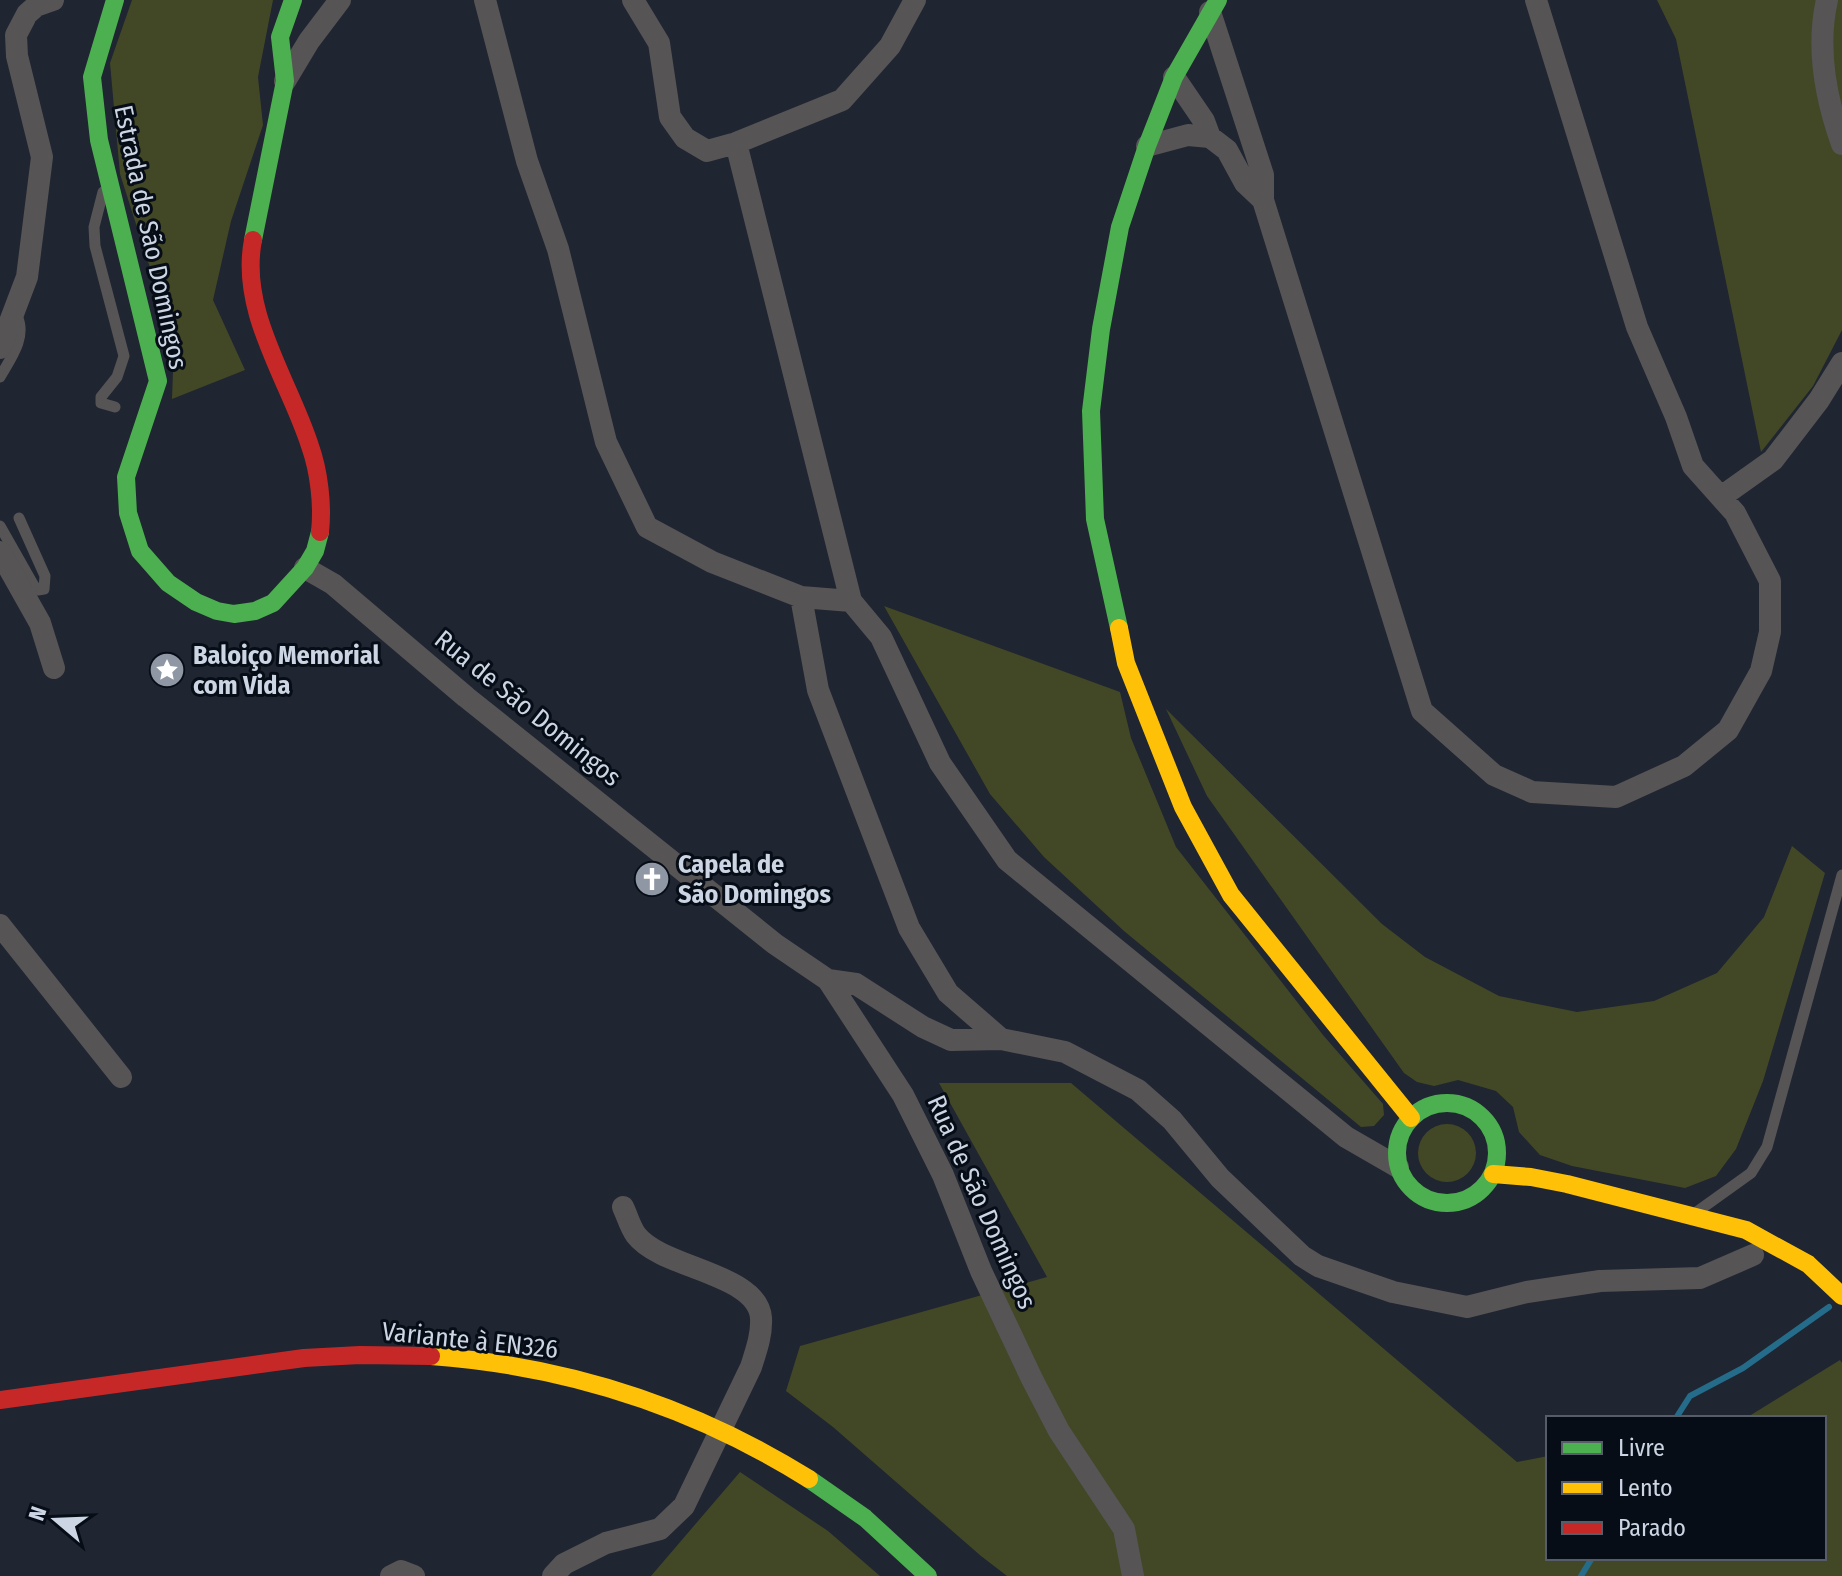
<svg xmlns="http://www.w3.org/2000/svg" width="1842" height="1576" font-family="'Fira Sans Condensed',sans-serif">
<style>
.green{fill:#424826}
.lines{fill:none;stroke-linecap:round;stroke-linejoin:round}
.stream{stroke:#246c8a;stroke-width:6}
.building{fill:#3c3948;stroke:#4f4e59;stroke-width:2;filter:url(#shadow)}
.lane{stroke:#565455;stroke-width:11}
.street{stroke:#565455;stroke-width:22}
.fast{stroke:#4caf50;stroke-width:18}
.slow{stroke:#ffc107;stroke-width:18}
.jam{stroke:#c62828;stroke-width:18}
.labels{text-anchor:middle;stroke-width:6;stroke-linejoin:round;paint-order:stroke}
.street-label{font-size:26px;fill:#ccd5e4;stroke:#070d16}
.poi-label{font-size:26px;font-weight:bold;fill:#ccd5e4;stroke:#070d16;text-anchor:start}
</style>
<defs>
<filter id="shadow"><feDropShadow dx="5.5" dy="-5.5" stdDeviation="4" flood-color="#0009"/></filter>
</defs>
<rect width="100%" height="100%" fill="#1f2531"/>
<!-- green -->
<path class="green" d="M 132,0 L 273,0 L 258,77 L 263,125 L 231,221 L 213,300 L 245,370 L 172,399 L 174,343 L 120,174 L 110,63 Z
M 1657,0 L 1842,0 L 1842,330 L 1813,386 L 1761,452 L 1676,39 Z
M 884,606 L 1120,692 L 1131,738 L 1176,847 L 1323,1035 L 1383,1104 L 1384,1115 L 1374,1126 L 1361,1127 L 1124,931 L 1044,857 L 990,794 Z
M 1166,709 L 1382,924 L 1425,957 L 1499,996 L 1577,1012 L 1654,1001 L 1717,973 L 1764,917 L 1792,846 L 1825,873 L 1763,1081 L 1736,1149 L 1716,1176 L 1685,1188 L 1572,1166 L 1540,1155 L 1519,1132 L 1513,1107 L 1496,1091 L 1458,1080 L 1434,1086 L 1417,1082 L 1404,1073 L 1207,796 Z
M 939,1083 L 1071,1083 L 1517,1462 L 1548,1456 L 1548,1558 L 1824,1558 L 1824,1418 L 1746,1418 L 1840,1360 L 1842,1363 L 1842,1576 L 1007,1576 L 981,1556 L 833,1427 L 786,1391 L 800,1346 L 1047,1277 Z
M1418 1153a29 29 0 1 1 58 0a29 29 0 1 1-58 0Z
M 740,1472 L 828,1531 L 880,1576 L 651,1576 Z"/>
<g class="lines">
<!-- stream -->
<path class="stream" d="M 1676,1418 L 1690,1396 L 1743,1368 L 1829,1307
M 1581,1576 L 1592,1558"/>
</g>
<!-- building -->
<path class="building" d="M 652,865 L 666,876 L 652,894 L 638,883 Z"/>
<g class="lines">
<!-- lane -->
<path class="lane" d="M 103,192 L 94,227 L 95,246 L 124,356 L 117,377 L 101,397 L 101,403 L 115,407
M 0,377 C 11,358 27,337 17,316
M 0,526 L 34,586 L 38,590 L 44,589 L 45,576 L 19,518
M 1698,1211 L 1751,1173 L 1767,1147 L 1842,875"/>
<!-- street -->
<path class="street" d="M 485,0 L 527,161 L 558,249 L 606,442 L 647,527 L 712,562 L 801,597 L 851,601 L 881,637 L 940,763 L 1007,860 L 1346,1137 L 1398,1167
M 633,0 L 659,43 L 670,117 L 685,138 L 707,151 L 736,143 L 842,100 L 890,46 L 915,0
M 1827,0 C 1816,48 1826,99 1842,144
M 1210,12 L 1263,175 L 1263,200 L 1422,711 L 1494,775 L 1532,792 L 1616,797 L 1684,766 L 1728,730 L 1761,671 L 1770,632 L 1770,581 L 1735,513 L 1693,466 L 1676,417 L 1637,327 L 1536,0
M 1174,77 L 1204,121 L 1210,137
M 285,81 L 309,41 L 340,0
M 736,143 L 851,601
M 1147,146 L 1188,135 L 1210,137 L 1227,150 L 1245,183 L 1263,200
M 0,348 L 27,277 L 42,157 L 17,56 L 16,35 L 27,14 L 36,6 L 53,0
M 1721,497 L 1773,460 L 1819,400 L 1842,363
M 0,552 L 40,623 L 54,668
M 305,568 L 333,584 L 466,697 L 775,944 L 828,980 L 903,1095 L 943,1175 L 981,1271 L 1032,1379 L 1059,1431 L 1124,1529 L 1133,1576
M 801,597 L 818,690 L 909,928 L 948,993 L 1001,1039
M 0,925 L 121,1077
M 828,980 L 856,984 L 923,1027 L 951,1040 L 1001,1039 L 1065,1052 L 1138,1090 L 1172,1120 L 1220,1178 L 1302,1256 L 1318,1266 L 1393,1292 L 1467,1307 L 1527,1292 L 1600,1281 L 1700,1278 L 1753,1255
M 391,1576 L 401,1571 L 414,1576
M 553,1576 L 564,1564 L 606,1543 L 660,1529 L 684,1506 L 751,1367 C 756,1351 762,1335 761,1318 C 758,1273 662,1269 636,1235 C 630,1227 627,1215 623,1207"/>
<!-- fast -->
<path class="fast" d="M 115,0 L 92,77 L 99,140 L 158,381 L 126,477 L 128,513 L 140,551 L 168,583 L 196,602 L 217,611 L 234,614 L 255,611 L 273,603 L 305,568 L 315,551 L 320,532
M 253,240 L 285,81 L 280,37 L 293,0
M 1119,628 L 1095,519 L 1091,411 L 1101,329 L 1120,227 L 1147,146 L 1174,77 L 1218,0
M1397 1153a50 50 0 1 1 100 0a50 50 0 1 1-100 0Z
M 809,1479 L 865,1518 L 928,1576"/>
<!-- slow -->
<path class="slow" d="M 1119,628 L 1126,663 L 1183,807 L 1231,895 L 1411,1118
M 1493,1174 L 1531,1177 L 1567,1184 L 1746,1230 L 1808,1264 L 1842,1296
M 431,1356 C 566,1366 694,1407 809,1479"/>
<!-- jam -->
<path class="jam" d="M 253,240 C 239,312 289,380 310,446 C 319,471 323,505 320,532
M 0,1400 L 304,1358 L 360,1355 L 431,1356"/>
</g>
<!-- icons -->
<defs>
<symbol id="sight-disc" viewBox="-11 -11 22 22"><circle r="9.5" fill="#8f97a5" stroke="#070d16"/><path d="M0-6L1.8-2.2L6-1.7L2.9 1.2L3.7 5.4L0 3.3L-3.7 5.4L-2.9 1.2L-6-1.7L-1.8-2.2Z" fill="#fff"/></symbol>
<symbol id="church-disc" viewBox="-11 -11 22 22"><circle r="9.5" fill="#8f97a5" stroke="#070d16"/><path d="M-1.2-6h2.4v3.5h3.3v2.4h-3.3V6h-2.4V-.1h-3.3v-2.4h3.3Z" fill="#fff"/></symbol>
</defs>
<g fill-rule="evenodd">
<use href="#sight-disc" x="147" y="650" width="40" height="40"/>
<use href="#church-disc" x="632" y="859" width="40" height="40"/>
</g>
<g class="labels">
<!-- street labels -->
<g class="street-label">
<text transform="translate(151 237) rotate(78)" y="9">Estrada de São Domingos</text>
<text transform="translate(528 708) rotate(39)" y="9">Rua de São Domingos</text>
<text transform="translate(982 1202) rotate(66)" y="9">Rua de São Domingos</text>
<text transform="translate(470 1340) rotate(6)" y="9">Variante à EN326</text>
</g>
<!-- poi labels -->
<g class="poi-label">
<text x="193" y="664">Baloiço Memorial<tspan x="193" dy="30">com Vida</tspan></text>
<text x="678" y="873">Capela de<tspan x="678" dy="30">São Domingos</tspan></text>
</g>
</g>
<!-- legend -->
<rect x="1546" y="1416" width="280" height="144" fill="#070d16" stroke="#565d68" stroke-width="2"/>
<rect x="1562" y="1442" width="40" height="12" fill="#4caf50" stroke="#565d68" stroke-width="2"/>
<text x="1618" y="1456" font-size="24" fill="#ccd5e4">Livre</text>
<rect x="1562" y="1482" width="40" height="12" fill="#ffc107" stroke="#565d68" stroke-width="2"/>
<text x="1618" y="1496" font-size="24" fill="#ccd5e4">Lento</text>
<rect x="1562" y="1522" width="40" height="12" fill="#c62828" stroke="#565d68" stroke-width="2"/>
<text x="1618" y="1536" font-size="24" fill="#ccd5e4">Parado</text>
<!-- north arrow -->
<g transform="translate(56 1520) rotate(289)" stroke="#070d16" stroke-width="6" paint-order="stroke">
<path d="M0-6L14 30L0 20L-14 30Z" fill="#ccd5e4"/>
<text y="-12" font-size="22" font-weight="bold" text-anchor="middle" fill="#ccd5e4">N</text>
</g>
</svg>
